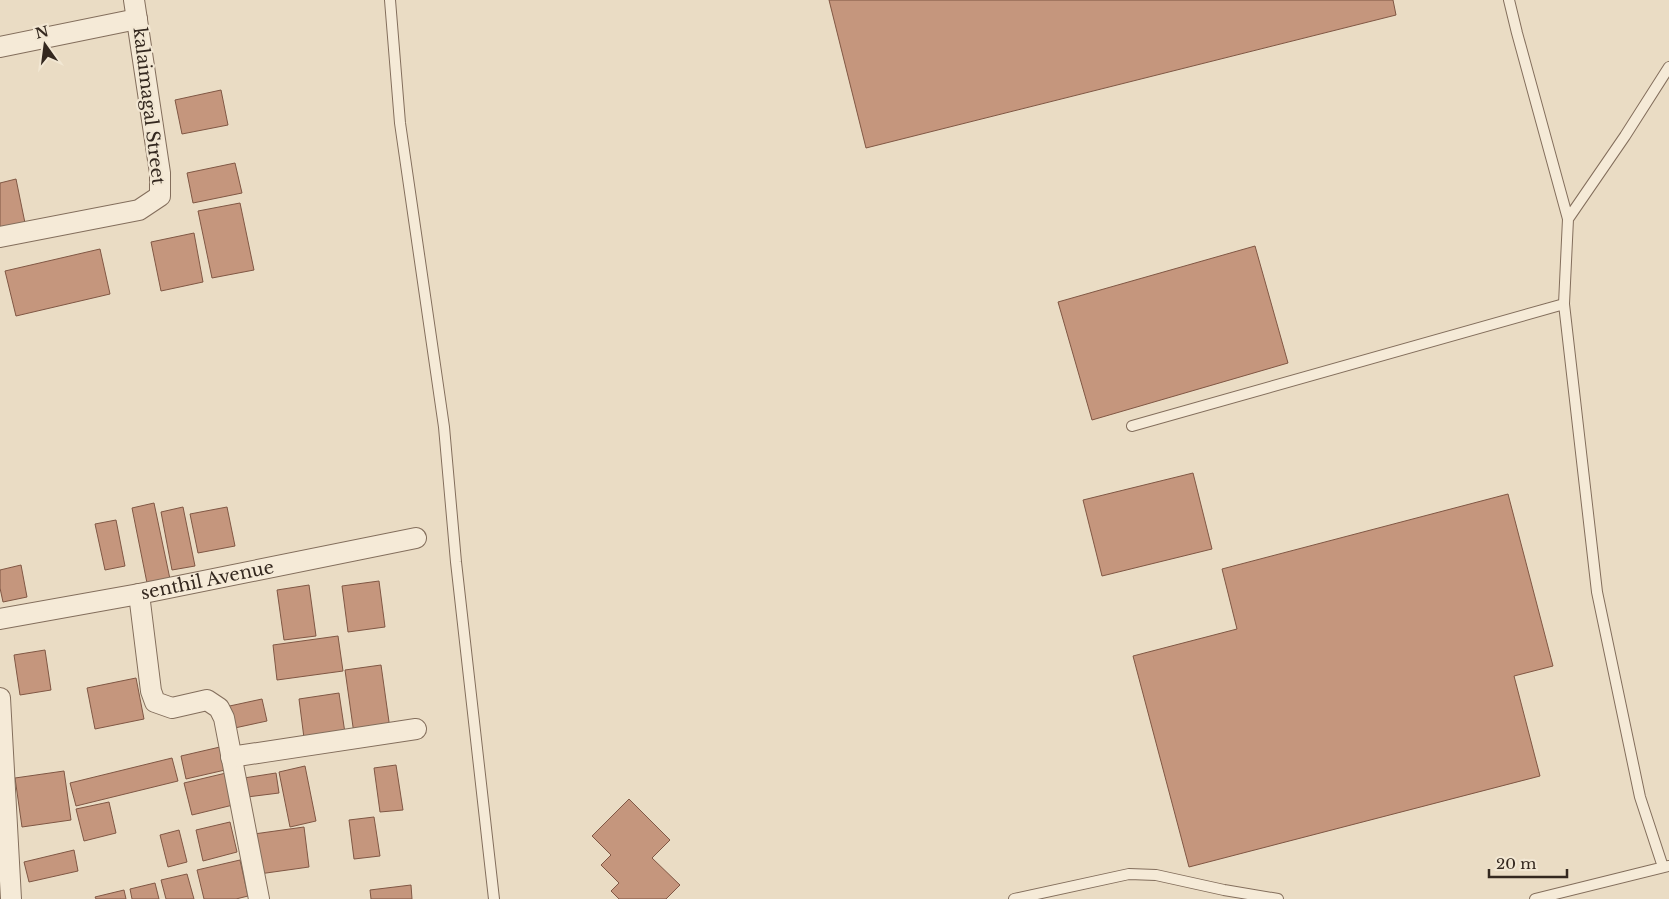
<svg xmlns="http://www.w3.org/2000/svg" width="1669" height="899" font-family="'Libre Baskerville',serif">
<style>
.building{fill:#c5967d;stroke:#805744}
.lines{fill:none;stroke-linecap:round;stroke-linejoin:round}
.lane-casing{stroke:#836e5c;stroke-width:12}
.street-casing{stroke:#836e5c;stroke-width:22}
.lane{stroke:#f5ead7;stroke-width:10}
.street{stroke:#f5ead7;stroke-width:20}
.labels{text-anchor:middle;stroke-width:4.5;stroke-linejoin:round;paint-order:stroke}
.street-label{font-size:18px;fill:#34281f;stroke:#f2e7d3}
</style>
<rect width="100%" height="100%" fill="#eadcc4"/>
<!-- building -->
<path class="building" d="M 829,0 L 1393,0 L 1396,15 L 866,148 Z
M 221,90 L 228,125 L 182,134 L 175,100 Z
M 235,163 L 242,193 L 193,203 L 187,173 Z
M 16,179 L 25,223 L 0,227 L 0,183 Z
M 240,203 L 254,270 L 212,278 L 198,211 Z
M 194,233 L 203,282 L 161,291 L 151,242 Z
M 1255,246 L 1288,363 L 1092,420 L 1058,302 Z
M 100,249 L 110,294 L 16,316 L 5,271 Z
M 1193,473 L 1212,549 L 1102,576 L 1083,500 Z
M 1508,494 L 1553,666 L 1514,676 L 1540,776 L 1189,867 L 1133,656 L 1237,629 L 1222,569 Z
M 154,503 L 170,579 L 147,583 L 132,508 Z
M 183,507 L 195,566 L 172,570 L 161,512 Z
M 227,507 L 235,546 L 198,553 L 190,514 Z
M 116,520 L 125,566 L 105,570 L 95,524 Z
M 21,565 L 27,597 L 3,602 L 0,588 L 0,570 Z
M 379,581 L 385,627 L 348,632 L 342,586 Z
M 309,585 L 316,636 L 284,640 L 277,590 Z
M 338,636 L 343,671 L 277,680 L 273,645 Z
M 45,650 L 51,690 L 20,695 L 14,655 Z
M 381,665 L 390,729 L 354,734 L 345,670 Z
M 136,678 L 144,719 L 95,729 L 87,688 Z
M 339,693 L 345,733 L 304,738 L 299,699 Z
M 262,699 L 267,721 L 230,729 L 225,707 Z
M 220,747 L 225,770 L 186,779 L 181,756 Z
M 172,758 L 178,781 L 76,806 L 70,783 Z
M 396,765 L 403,810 L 380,812 L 374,768 Z
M 305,766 L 316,821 L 290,827 L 279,772 Z
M 64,771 L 71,820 L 22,827 L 15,778 Z
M 226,773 L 233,805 L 192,815 L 184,783 Z
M 276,773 L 279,793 L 247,797 L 244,778 Z
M 629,799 L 670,840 L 652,858 L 680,885 L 666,899 L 619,899 L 611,891 L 619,883 L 601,865 L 611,855 L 592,836 Z
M 109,802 L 116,833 L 84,841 L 76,809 Z
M 374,817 L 380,856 L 354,859 L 349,820 Z
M 230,822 L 237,852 L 203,861 L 196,830 Z
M 304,827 L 309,867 L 259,874 L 254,834 Z
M 179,830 L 187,862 L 168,867 L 160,835 Z
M 74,850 L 78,871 L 29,882 L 24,862 Z
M 240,860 L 248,896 L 236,899 L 204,899 L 197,870 Z
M 187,874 L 194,899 L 166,899 L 161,880 Z
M 155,883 L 159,899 L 132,899 L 130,889 Z
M 411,885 L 412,899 L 371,899 L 370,890 Z
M 124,890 L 126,899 L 96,899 L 95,897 Z"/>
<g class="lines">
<defs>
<path id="lane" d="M 390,0 L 400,123 L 444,427 L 456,562 L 494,899
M 1509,0 L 1517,33 L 1568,219 L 1564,304 L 1597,592 L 1640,797 L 1663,867
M 1568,219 L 1625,136 L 1669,67
M 1132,426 L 1564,304
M 1014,899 L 1129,874 L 1156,875 L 1224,890 L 1278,899
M 1535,899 L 1668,866"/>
<g id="street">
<path d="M 0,47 L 137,19"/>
<path d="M 0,237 L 139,210 L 160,196 L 160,173 L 134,0"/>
<path d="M 139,594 L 151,691 L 155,702 L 172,708 L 207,700 L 219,708 L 224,718 L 259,899"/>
<path id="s1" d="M 0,619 L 139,594 L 416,538"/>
<path d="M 0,698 L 11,899"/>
<path d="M 231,757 L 416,729"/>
</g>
</defs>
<!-- lane casing -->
<use href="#lane" class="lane-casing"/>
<!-- street casing -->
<use href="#street" class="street-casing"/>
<!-- lane -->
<use href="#lane" class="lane"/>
<!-- street -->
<use href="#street" class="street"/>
</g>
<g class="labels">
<!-- street labels -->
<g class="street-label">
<text transform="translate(149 106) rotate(83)" y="6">kalaimagal Street</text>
<text dy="6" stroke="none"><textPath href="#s1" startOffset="211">senthil Avenue</textPath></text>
</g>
</g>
<!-- north arrow -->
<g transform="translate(45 45) rotate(346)" stroke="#f2e7d3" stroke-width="4" paint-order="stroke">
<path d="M0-4L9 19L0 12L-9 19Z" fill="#34281f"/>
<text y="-8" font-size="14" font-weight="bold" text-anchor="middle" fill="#34281f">N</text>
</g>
<!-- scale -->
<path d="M1489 869v8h78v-8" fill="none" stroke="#34281f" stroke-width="2.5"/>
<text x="1496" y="869" font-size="15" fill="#34281f" stroke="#f2e7d3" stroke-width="4" paint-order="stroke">20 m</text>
</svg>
